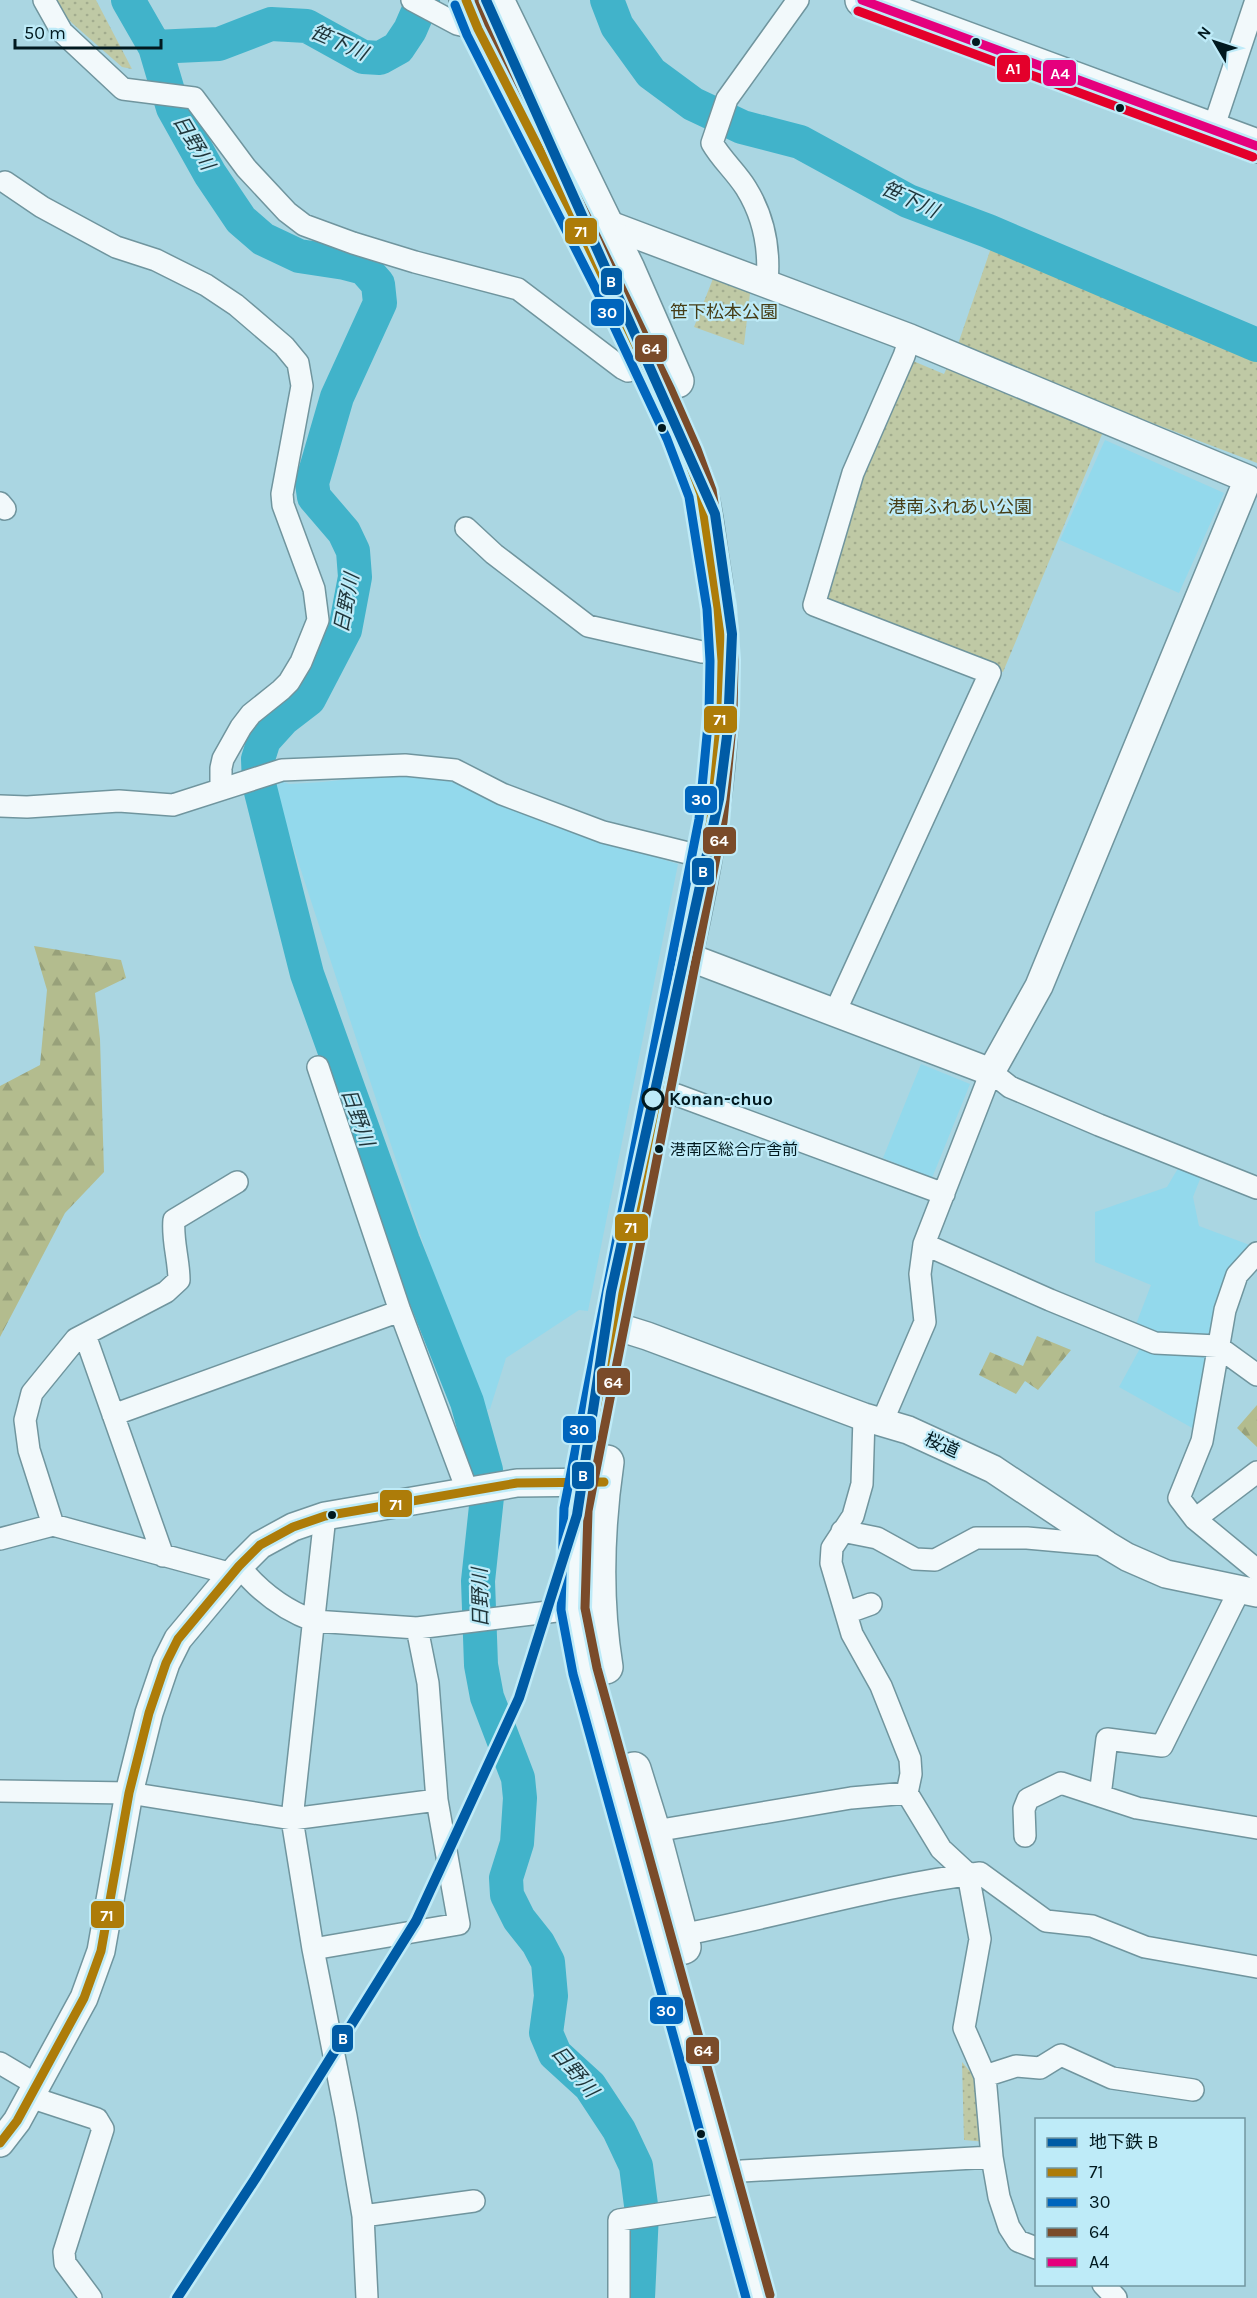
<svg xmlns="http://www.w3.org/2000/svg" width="1257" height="2298" font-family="Karla,'Noto Sans JP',sans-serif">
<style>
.built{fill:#93d9ec}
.forest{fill:url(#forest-firs)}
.park{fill:url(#park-dots)}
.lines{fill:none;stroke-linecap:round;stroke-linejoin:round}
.river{stroke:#41b3ca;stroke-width:34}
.minor-casing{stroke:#70959e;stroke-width:24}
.tertiary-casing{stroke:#70959e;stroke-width:30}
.primary-casing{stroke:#70959e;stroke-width:36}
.minor{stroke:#f2f9fb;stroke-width:21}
.tertiary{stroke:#f2f9fb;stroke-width:27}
.primary{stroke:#f2f9fb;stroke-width:33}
.bus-1-casing{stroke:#beebf8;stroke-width:14}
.bus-2-casing{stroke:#beebf8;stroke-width:14}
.bus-3-casing{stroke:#beebf8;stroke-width:14}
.bus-4-casing{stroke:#beebf8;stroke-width:14}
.bus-5-casing{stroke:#beebf8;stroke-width:14}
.bus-1{stroke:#ad7c09;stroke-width:9}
.bus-2{stroke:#0065bd;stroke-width:9}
.bus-3{stroke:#7a4b2a;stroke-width:9}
.bus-4{stroke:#e5007d;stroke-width:9}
.bus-5{stroke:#e4002b;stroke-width:9}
.metro-1-casing{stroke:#beebf8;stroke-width:15}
.metro-1{stroke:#005ba5;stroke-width:10}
.bus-dot{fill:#01191f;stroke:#beebf8;stroke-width:2}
.stop-dot{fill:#beebf8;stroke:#01191f;stroke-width:3}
.labels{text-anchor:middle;stroke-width:4.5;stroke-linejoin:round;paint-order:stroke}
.bus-label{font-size:16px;fill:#01191f;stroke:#beebf8;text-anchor:start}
.park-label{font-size:18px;fill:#463d16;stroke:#beebf8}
.stop-label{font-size:18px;font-weight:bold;fill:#01191f;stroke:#beebf8;text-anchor:start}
.street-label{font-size:18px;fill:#01191f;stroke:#beebf8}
.water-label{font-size:20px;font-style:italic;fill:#1f353a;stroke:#beebf8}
.line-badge{stroke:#beebf8;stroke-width:2}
.badge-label{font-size:16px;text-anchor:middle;font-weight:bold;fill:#fff}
</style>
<defs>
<pattern id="forest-firs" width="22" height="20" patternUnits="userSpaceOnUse" patternTransform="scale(1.5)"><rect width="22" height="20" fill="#b3bc8e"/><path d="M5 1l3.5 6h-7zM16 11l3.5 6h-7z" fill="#98a17a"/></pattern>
<pattern id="park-dots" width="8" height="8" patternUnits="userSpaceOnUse" patternTransform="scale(1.5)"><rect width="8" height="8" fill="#bfc9a5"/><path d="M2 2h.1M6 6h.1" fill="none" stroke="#a2ac8e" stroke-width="1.8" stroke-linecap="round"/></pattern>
</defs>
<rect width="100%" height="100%" fill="#aad6e2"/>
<!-- built -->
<path class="built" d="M 1105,440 L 1224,493 L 1179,593 L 1060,540 Z
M 405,773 L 431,774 L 462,786 L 549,825 L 678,864 L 588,1311 L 579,1310 L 506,1358 L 490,1409 L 479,1413 L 272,782 L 281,781 L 289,784 L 323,782 Z
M 921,1064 L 970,1084 L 932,1178 L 883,1158 Z
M 1180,1165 L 1202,1174 L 1193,1197 L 1199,1226 L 1255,1247 L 1213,1338 L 1154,1333 L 1135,1327 L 1151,1285 L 1095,1262 L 1095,1212 L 1167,1187 Z
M 1144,1341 L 1209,1353 L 1194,1429 L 1119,1387 Z"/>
<!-- forest -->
<path class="forest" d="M 34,946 L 121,960 L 126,978 L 95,993 L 100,1039 L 104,1172 L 65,1213 L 0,1337 L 0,1086 L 40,1065 L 47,990 Z
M 1037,1336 L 1071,1350 L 1038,1390 L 1025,1381 L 1016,1394 L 979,1375 L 990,1352 L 1023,1366 Z
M 1257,1405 L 1257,1447 L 1237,1428 Z"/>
<!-- park -->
<path class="park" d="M 51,0 L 96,0 L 132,69 L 122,67 L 72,23 Z
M 992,245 L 1257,357 L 1257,463 L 1113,408 L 1003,672 L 826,602 L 862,474 L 913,361 L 944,374 L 958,344 Z
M 714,276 L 750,293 L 744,345 L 694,327 Z
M 962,2062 L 978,2081 L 987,2142 L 964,2140 Z"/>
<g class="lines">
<!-- river -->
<path class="river" d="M 128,0 L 155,47 L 173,108 L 210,174 L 241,220 L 263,239 L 299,256 L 345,263 L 364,268 L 378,284 L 380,303 L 337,397 L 312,483 L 314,497 L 344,532 L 353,551 L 355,577 L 345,630 L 309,699 L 283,719 L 264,740 L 258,759 L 259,784 L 307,974 L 403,1241 L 467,1402 L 486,1470 L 487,1497 L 478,1581 L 481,1665 L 487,1697 L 518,1778 L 520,1798 L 517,1843 L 506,1878 L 507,1895 L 519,1919 L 538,1943 L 548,1962 L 551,1996 L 546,2033 L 555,2054 L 590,2086 L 619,2130 L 636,2166 L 642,2213 L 638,2298
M 607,0 L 617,26 L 651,73 L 693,104 L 742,127 L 800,142 L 908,201 L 988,231 L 1257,345
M 155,47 L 219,44 L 271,24 L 307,26 L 363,57 L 380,58 L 398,48 L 410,30 L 423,0"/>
<defs>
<path id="minor" d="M 44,0 L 62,32 L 123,89 L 194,98 L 246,168 L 287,212 L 304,225 L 353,243 L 415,262 L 518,289 L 622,368 L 628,371 L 643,361
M 412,0 L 457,24 L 478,29
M 1213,129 L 1256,0
M 5,182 L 42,207 L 116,247 L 156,260 L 206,285 L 236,305 L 284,346 L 298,363 L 302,386 L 282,494 L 283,505 L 314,589 L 318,620 L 301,662 L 289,682 L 281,690 L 251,714 L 241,727 L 223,759 L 221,768 L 221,788
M 767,283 C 770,250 764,217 746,188 C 736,172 721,159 712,143 L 727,99 L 798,0
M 0,503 L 5,509
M 466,528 L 494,554 L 588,626 L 702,652 L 723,653
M 0,806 L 27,807 L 119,801 L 173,805 L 282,770 L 405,765 L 455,770 L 502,794 L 603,832 L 704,857
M 835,1012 L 990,673 L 814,605 L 853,473 L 904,356 L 910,338
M 318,1067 L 400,1311 L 467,1490
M 677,1095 L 944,1194
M 924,1244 L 1050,1300 L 1155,1343 L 1217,1346 L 1257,1375
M 1257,1253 L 1237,1275 L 1225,1310 L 1202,1441 L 1179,1498 L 1195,1519 L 1257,1570
M 85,1335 L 163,1556
M 113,1415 L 400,1311
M 864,1417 L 862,1484 L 853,1516 L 832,1548 L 831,1563 L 852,1634 L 881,1686 L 910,1759 L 911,1774 L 907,1793 L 941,1849 L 968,1874 L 980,1939 L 964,2028 L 985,2076 L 992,2157 L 999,2197 L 1009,2227 L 1018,2241 L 1036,2248
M 882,1422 L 925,1322 L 920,1274 L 924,1244 L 991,1072 L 1010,1087 L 1099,1125 L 1257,1188
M 325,1516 L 292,1819 L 313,1949 L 346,2116 L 363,2216 L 367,2298
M 1195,1519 L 1257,1472
M 53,1525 L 29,1450 L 25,1420 L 32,1393 L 76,1339 L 166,1292 L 179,1280 C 179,1260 172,1240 174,1220 L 237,1182
M 842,1531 L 877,1538 L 915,1559 L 935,1560 L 976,1538 L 1027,1538 L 1105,1545
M 0,1539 L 53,1525 L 232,1574
M 239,1566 C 259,1591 284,1610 314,1621 L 417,1628 L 573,1609
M 846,1613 L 871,1604
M 0,1791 L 129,1793 L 292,1819 L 437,1800
M 1100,1796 L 1107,1739 L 1162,1746 L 1240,1589
M 653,1830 L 667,1829 L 851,1798 L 907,1793
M 1025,1836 L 1024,1809 L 1028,1799 L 1061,1783 L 1137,1808 L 1257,1828
M 681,1935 C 781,1916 878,1886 980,1873 L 1046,1921 L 1092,1926 L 1145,1947 L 1257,1967
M 313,1949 L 459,1924 L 437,1800 L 428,1683 L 417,1628
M 0,2063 L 37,2085
M 985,2076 L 1016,2066 L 1040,2068 L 1061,2055 L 1112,2078 L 1193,2090
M 30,2097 L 97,2119 L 103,2129 L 64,2252 L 65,2263 L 91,2298
M 742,2171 L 992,2157
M 363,2216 L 474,2201
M 1103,2284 L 1116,2298
M 619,2298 L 619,2220 L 733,2203"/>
<path id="tertiary" d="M 594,219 L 910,338 L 1248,479 L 1039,986 L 991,1072 L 686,956
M 612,1325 L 647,1336 L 864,1417 L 908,1430 L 993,1469 L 1107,1545 L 1127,1557 L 1166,1574 L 1257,1593
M 0,2143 L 17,2121 L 84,1998 L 101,1951 L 129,1793 L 149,1713 L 166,1663 L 178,1639 L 239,1566 L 260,1545 L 293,1527 L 325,1516 L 517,1483 L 601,1482"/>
<path id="primary" d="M 466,0 L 478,29 C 531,131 583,233 632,337 C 656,388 684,440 701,494 C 706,513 708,534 711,554 C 737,697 713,838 680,979 L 576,1510 L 573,1609 L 585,1671 L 758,2298
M 497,0 L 628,269 L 677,381
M 862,0 L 1257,146
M 606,1667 C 595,1598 597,1531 607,1462
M 634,1769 L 653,1830 L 684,1947"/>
</defs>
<!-- minor casing -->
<use href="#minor" class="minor-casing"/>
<!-- tertiary casing -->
<use href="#tertiary" class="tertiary-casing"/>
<!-- primary casing -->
<use href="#primary" class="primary-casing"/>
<!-- minor -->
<use href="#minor" class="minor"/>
<!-- tertiary -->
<use href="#tertiary" class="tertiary"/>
<!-- primary -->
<use href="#primary" class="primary"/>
<defs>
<path id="bus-1" d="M 466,0 L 478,29 L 576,221 L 660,395 L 686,454 L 701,494 L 718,608 L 722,661 L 721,714 L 711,820 L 582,1481
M 0,2143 L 17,2121 L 84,1998 L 101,1951 L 129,1793 L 149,1713 L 166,1663 L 178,1639 L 239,1566 L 260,1545 L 293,1527 L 325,1516 L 517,1483 L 604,1482"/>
<path id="bus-2" d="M 455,5 L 467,35 L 603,303 L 667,439 L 689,497 L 707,609 L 710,661 L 709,714 L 699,819 L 564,1508 L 561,1610 L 573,1674 L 746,2298"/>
<path id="bus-3" d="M 479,0 L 489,24 L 586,215 L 671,390 L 697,449 L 712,490 L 730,606 L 734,660 L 733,715 L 723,822 L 588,1511 L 585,1608 L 597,1668 L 770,2295"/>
<path id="bus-4" d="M 862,0 L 1257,146"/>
<path id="bus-5" d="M 858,11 L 1253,157"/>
</defs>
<!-- bus-1 casing -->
<use href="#bus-1" class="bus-1-casing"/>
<!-- bus-2 casing -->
<use href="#bus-2" class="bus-2-casing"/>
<!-- bus-3 casing -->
<use href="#bus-3" class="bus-3-casing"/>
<!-- bus-4 casing -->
<use href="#bus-4" class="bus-4-casing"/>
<!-- bus-5 casing -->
<use href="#bus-5" class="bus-5-casing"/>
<!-- bus-1 -->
<use href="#bus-1" class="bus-1"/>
<!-- bus-2 -->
<use href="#bus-2" class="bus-2"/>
<!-- bus-3 -->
<use href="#bus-3" class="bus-3"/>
<!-- bus-4 -->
<use href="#bus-4" class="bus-4"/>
<!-- bus-5 -->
<use href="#bus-5" class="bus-5"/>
<defs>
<path id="metro-1" d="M 177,2298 L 255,2179 L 416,1921 L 519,1698 L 577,1515 L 611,1292 L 719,799 L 728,728 L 732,634 L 715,514 L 486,0"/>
</defs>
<!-- metro-1 casing -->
<use href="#metro-1" class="metro-1-casing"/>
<!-- metro-1 -->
<use href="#metro-1" class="metro-1"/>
</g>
<!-- markers -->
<g class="bus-dot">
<circle cx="976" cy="42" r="5"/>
<circle cx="1120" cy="108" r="5"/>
<circle cx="662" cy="428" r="5"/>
<circle cx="659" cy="1149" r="5"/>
<circle cx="332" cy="1515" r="5"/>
<circle cx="701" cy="2134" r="5"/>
</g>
<circle class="stop-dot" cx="653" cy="1099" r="10"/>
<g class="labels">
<!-- bus labels -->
<g class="bus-label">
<text x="670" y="1155">港南区総合庁舎前</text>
</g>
<!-- park labels -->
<g class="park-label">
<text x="724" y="318">笹下松本公園</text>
<text x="960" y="513">港南ふれあい公園</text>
</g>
<!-- stop labels -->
<g class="stop-label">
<text x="669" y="1105">Konan-chuo</text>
</g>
<!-- street labels -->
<g class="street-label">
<text transform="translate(942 1445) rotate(24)" y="6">桜道</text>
</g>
<!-- water labels -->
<g class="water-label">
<text transform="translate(339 42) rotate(24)" y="7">笹下川</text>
<text transform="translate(194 142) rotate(59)" y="7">日野川</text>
<text transform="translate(910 199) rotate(25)" y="7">笹下川</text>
<text transform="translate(346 603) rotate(-79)" y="7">日野川</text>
<text transform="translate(358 1117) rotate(70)" y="7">日野川</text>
<text transform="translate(480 1598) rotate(-91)" y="7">日野川</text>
<text transform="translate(575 2071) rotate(50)" y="7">日野川</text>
</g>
</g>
<g class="line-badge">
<rect x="996" y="54" width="35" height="29" rx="6" fill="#e4002b"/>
<rect x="1042" y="59" width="35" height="28" rx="6" fill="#e5007d"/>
<rect x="564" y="217" width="34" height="28" rx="6" fill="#ad7c09"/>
<rect x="600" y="267" width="23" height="29" rx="6" fill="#005ba5"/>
<rect x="590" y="298" width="35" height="29" rx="6" fill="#0065bd"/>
<rect x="634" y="334" width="34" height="29" rx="6" fill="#7a4b2a"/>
<rect x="703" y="705" width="35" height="29" rx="6" fill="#ad7c09"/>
<rect x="684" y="785" width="34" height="29" rx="6" fill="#0065bd"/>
<rect x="702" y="826" width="35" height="29" rx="6" fill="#7a4b2a"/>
<rect x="691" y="857" width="24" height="29" rx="6" fill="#005ba5"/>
<rect x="614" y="1213" width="35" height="29" rx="6" fill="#ad7c09"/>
<rect x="596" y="1367" width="35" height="29" rx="6" fill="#7a4b2a"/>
<rect x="562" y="1415" width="35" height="29" rx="6" fill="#0065bd"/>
<rect x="571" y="1461" width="24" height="29" rx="6" fill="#005ba5"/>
<rect x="379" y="1489" width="34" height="29" rx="6" fill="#ad7c09"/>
<rect x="90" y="1900" width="35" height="29" rx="6" fill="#ad7c09"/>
<rect x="649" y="1996" width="35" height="29" rx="6" fill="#0065bd"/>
<rect x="331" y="2024" width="23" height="29" rx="6" fill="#005ba5"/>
<rect x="685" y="2036" width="35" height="29" rx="6" fill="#7a4b2a"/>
</g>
<g class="badge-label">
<text x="1013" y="74">A1</text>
<text x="1060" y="79">A4</text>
<text x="581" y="237">71</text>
<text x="611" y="287">B</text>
<text x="607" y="318">30</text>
<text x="651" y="354">64</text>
<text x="720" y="725">71</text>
<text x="701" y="805">30</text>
<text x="719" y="846">64</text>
<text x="703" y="877">B</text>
<text x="631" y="1233">71</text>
<text x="613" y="1388">64</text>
<text x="579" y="1435">30</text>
<text x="583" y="1481">B</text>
<text x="396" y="1510">71</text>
<text x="107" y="1921">71</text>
<text x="666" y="2016">30</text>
<text x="343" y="2044">B</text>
<text x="703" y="2056">64</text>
</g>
<!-- legend -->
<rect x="1035" y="2118" width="210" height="168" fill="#beebf8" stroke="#7297a1" stroke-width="1.5"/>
<rect x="1047" y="2138" width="30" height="9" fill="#005ba5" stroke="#7297a1" stroke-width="1.5"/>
<text x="1089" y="2148" font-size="18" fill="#01191f">地下鉄 B</text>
<rect x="1047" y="2168" width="30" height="9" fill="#ad7c09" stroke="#7297a1" stroke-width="1.5"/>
<text x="1089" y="2178" font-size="18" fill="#01191f">71</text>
<rect x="1047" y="2198" width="30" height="9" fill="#0065bd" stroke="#7297a1" stroke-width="1.5"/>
<text x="1089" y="2208" font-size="18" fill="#01191f">30</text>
<rect x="1047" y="2228" width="30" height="9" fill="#7a4b2a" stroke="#7297a1" stroke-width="1.5"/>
<text x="1089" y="2238" font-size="18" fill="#01191f">64</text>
<rect x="1047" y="2258" width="30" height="9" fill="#e5007d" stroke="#7297a1" stroke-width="1.5"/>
<text x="1089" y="2268" font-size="18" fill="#01191f">A4</text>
<!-- north arrow -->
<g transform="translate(1215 42) rotate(309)" stroke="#beebf8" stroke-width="4.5" paint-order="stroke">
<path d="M0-4.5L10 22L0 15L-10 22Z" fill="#01191f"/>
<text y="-9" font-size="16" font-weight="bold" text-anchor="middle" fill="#01191f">N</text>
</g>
<!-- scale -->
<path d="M15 39v9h146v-9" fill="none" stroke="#01191f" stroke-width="3"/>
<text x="24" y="39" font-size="18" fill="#01191f" stroke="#beebf8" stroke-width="4.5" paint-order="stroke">50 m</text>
</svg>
